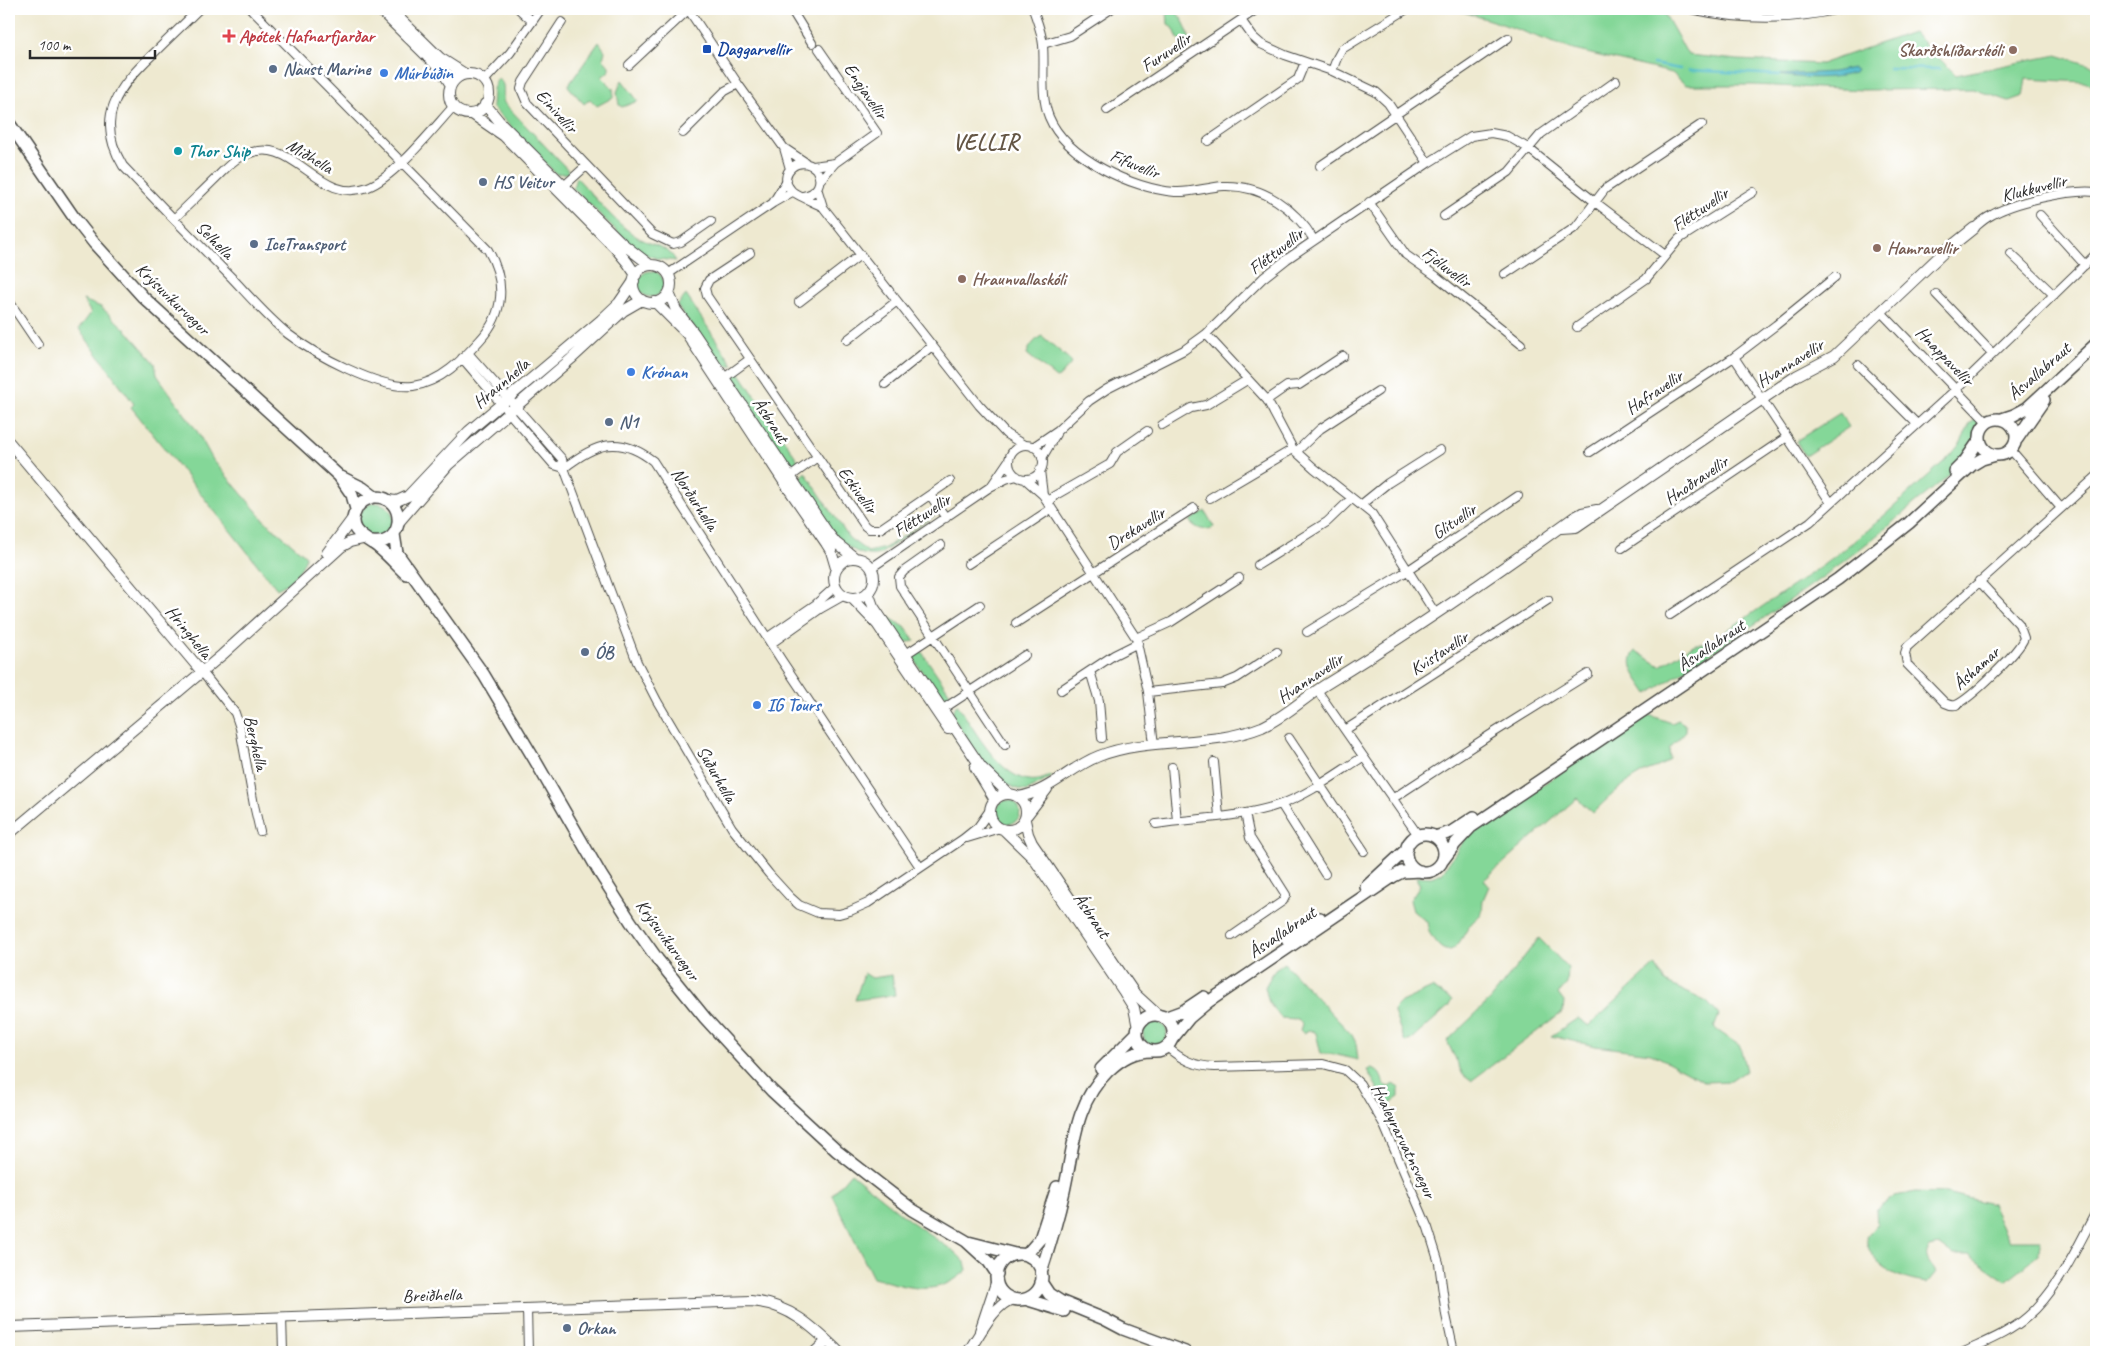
<svg xmlns="http://www.w3.org/2000/svg" width="2105" height="1361" font-family="Caveat,sans-serif">
<style>
.green{fill:#84d798;stroke:#588162}
.water{fill:#4fbbca;stroke:#3d737a}
.lines{fill:none;stroke-linecap:round;stroke-linejoin:round}
.stream{stroke:#4fbbca;stroke-width:2.5}
.minor-casing{stroke:#484844;stroke-width:10}
.tertiary-casing{stroke:#484844;stroke-width:12}
.secondary-casing{stroke:#484844;stroke-width:14}
.minor{stroke:#fff;stroke-width:8}
.tertiary{stroke:#fff;stroke-width:10}
.secondary{stroke:#fff;stroke-width:11}
.health-dot{fill:#e0444e;stroke:#fff;stroke-width:2}
.transit-dot{fill:#1a4fb4;stroke:#fff;stroke-width:2}
.education-dot{fill:#8d6e63;stroke:#fff;stroke-width:2}
.service-dot{fill:#5c6f8a;stroke:#fff;stroke-width:2}
.shop-dot{fill:#3f7fe0;stroke:#fff;stroke-width:2}
.culture-dot{fill:#0f9aa8;stroke:#fff;stroke-width:2}
.labels{text-anchor:middle;stroke-width:5;stroke-linejoin:round;paint-order:stroke}
.health-label{font-size:18px;font-weight:bold;fill:#be3a42;stroke:#fff;text-anchor:start}
.transit-label{font-size:18px;font-weight:bold;fill:#164399;stroke:#fff;text-anchor:start}
.education-label{font-size:18px;font-weight:bold;fill:#785e54;stroke:#fff;text-anchor:start}
.street-label{font-size:18px;fill:#2b2b2b;stroke:#fff}
.service-label{font-size:18px;font-weight:bold;fill:#4e5e75;stroke:#fff;text-anchor:start}
.shop-label{font-size:18px;font-weight:bold;fill:#366cbe;stroke:#fff;text-anchor:start}
.culture-label{font-size:18px;font-weight:bold;fill:#0d838f;stroke:#fff;text-anchor:start}
.district-label{font-size:22px;font-weight:bold;letter-spacing:1px;fill:#645645;stroke:#fff}
</style>
<rect width="100%" height="100%" fill="#fff"/>
<filter id="ink" filterUnits="userSpaceOnUse"><feTurbulence type="fractalNoise" baseFrequency=".02" numOctaves="2"/><feDisplacementMap in="SourceGraphic" scale="10" xChannelSelector="R" yChannelSelector="G"/><feConvolveMatrix kernelMatrix="1 2 1 2 8 2 1 2 1" color-interpolation-filters="sRGB"/></filter>
<filter id="wash" filterUnits="userSpaceOnUse"><feTurbulence type="fractalNoise" baseFrequency=".0096" numOctaves="4" result="noise"/><feDisplacementMap in="SourceGraphic" scale="20" xChannelSelector="R" yChannelSelector="G"/><feGaussianBlur stdDeviation="1.12" result="paint"/><feColorMatrix in="noise" values="0 0 0 0 0 0 0 0 0 0 0 0 0 0 0 0 0 1.4 0 .05"/><feComposite in="paint" operator="in"/></filter>
<g filter="url(#wash)">
<rect width="100%" height="100%" fill="#eee9d0"/>
<!-- green -->
<path class="green" d="M 1171,9 C 1182,14 1188,30 1190,42 L 1178,39 L 1174,29 L 1168,24 L 1167,12 Z
M 1454,9 L 1662,9 L 1688,55 L 1738,60 L 1821,64 L 1913,32 L 1956,75 L 2057,55 L 2096,67 L 2096,87 L 2084,82 L 2026,79 L 2023,96 L 2009,101 L 1973,89 L 1863,90 L 1753,85 L 1686,85 L 1672,73 L 1574,50 L 1502,24 Z
M 599,42 L 605,51 L 603,59 L 609,66 L 609,71 L 602,77 L 613,88 L 614,97 L 597,106 L 590,99 L 584,104 L 568,86 Z
M 497,79 C 508,83 501,95 504,103 L 570,172 L 569,173 L 556,174 L 492,107 L 493,89 Z
M 622,80 L 638,101 L 622,107 L 619,105 L 617,92 Z
M 576,177 C 594,196 612,220 634,235 C 648,245 668,245 676,261 L 659,259 L 638,252 L 573,188 Z
M638 284a13 13 0 1 1 26 0a13 13 0 1 1-26 0Z
M 686,295 L 733,365 L 721,366 L 677,306 Z
M 83,300 L 101,307 L 126,330 L 155,363 L 157,375 L 197,431 L 213,460 L 265,521 L 306,556 C 302,571 291,583 277,589 L 131,407 L 134,404 L 79,329 L 91,313 Z
M 1042,336 L 1070,360 L 1071,364 L 1059,377 L 1056,378 L 1027,354 C 1028,348 1036,338 1042,336 Z
M 739,372 L 801,465 L 793,467 L 787,465 L 734,385 L 734,377 Z
M 1840,413 L 1849,427 L 1805,456 L 1796,441 Z
M 1978,417 C 1981,434 1968,452 1958,465 C 1945,481 1923,496 1907,510 C 1827,580 1737,636 1648,694 C 1640,681 1623,664 1636,651 L 1660,666 L 1695,644 L 1707,644 L 1822,566 L 1868,530 L 1949,457 L 1960,444 L 1970,424 Z
M 805,472 L 849,538 L 868,552 L 885,548 L 936,515 L 880,554 C 844,564 817,508 800,484 L 802,476 Z
M359 520a17 17 0 1 1 34 0a17 17 0 1 1-34 0Z
M 1205,511 L 1214,527 C 1204,532 1197,529 1189,521 Z
M 885,615 L 905,627 L 915,641 L 903,643 Z
M 919,648 L 954,699 L 947,701 L 940,699 L 913,658 Z
M 957,704 C 976,731 1010,800 1051,775 L 1052,777 L 1027,791 C 993,788 968,740 952,715 L 953,710 Z
M 1646,714 L 1672,723 L 1678,720 L 1686,725 L 1686,731 L 1669,749 L 1670,759 C 1658,770 1651,767 1639,775 C 1621,785 1607,799 1593,813 L 1577,798 L 1484,880 L 1489,886 L 1483,900 L 1482,913 C 1479,917 1474,920 1471,924 C 1463,933 1455,961 1439,946 C 1432,939 1428,931 1427,922 L 1413,911 L 1410,900 L 1420,885 L 1417,880 L 1417,876 L 1431,877 L 1442,873 L 1466,837 Z
M996 812a12 12 0 1 1 24 0a12 12 0 1 1-24 0Z
M 1539,938 L 1568,968 L 1567,984 L 1558,994 L 1564,1002 L 1563,1012 L 1471,1081 L 1463,1075 L 1447,1041 L 1491,999 Z
M 1284,963 L 1352,1035 L 1356,1043 L 1358,1060 L 1333,1054 L 1321,1054 L 1316,1033 L 1309,1030 L 1303,1033 L 1300,1030 L 1302,1024 L 1297,1019 L 1281,1018 L 1269,1003 L 1265,987 L 1275,969 Z
M 1655,965 L 1665,982 L 1707,1002 L 1719,1015 L 1714,1028 L 1740,1046 L 1746,1071 L 1731,1081 L 1705,1082 L 1651,1053 L 1595,1046 L 1551,1036 L 1578,1018 L 1589,1026 Z
M 864,973 L 872,978 L 892,975 L 895,995 L 855,1000 Z
M 1432,988 L 1452,1000 L 1448,1007 L 1411,1040 L 1405,1042 L 1393,1010 L 1401,1002 Z
M1143 1034a12 12 0 1 1 24 0a12 12 0 1 1-24 0Z
M 1371,1069 C 1380,1070 1382,1078 1384,1085 L 1389,1087 L 1393,1084 L 1399,1088 L 1399,1097 L 1387,1105 L 1367,1070 Z
M 851,1173 L 909,1220 L 956,1253 L 965,1262 L 967,1270 C 935,1299 910,1287 873,1278 L 832,1195 Z
M 1916,1192 L 1947,1193 L 1991,1204 L 2008,1240 L 2041,1240 L 2038,1255 L 2006,1281 L 1969,1255 L 1953,1255 L 1939,1245 L 1930,1247 C 1922,1257 1930,1263 1936,1272 L 1927,1283 C 1900,1280 1869,1267 1866,1237 L 1877,1224 L 1876,1210 L 1895,1196 Z"/>
<!-- water -->
<path class="water" d="M 1853,68 L 1856,70 L 1854,73 C 1831,80 1801,78 1777,75 L 1833,72 Z"/>
<g class="lines">
<!-- stream -->
<path class="stream" d="M 1653,64 L 1680,69
M 1889,68 L 1940,69
M 1689,70 L 1780,75"/>
</g>
</g>
<g filter="url(#ink)">
<g class="lines">
<defs>
<path id="minor" d="M 199,9 C 184,24 168,39 153,54 C 117,88 94,118 123,166 C 159,204 195,241 232,278 C 250,297 268,318 288,334 C 314,354 380,390 413,386 C 441,382 462,360 480,340 C 505,313 506,281 488,250 L 251,9
M 519,9 L 532,21
M 688,9 L 738,84 L 784,148 L 805,162
M 791,9 L 812,43
M 1033,9 C 1037,21 1042,33 1043,45 C 1045,69 1040,95 1049,117 C 1066,158 1133,189 1175,192 C 1192,193 1207,187 1224,186 C 1263,185 1295,208 1314,240
M 1691,9 C 1740,20 1790,21 1839,9
M 1241,20 L 1253,37 L 1261,44 L 1285,55 L 1332,71 L 1376,92 L 1388,103 L 1428,163
M 562,22 L 523,82 L 521,89 L 527,103 L 652,234 L 673,244 L 681,242 L 711,221
M 1043,44 L 1070,36 L 1111,9
M 819,49 L 877,133 L 835,163 L 820,180
M 629,65 L 689,9
M 1332,71 L 1337,58 L 1342,49 L 1407,9
M 484,81 L 510,53 L 541,9
M 1107,110 L 1257,9
M 683,133 L 725,91 L 738,84
M 1208,141 L 1298,79 L 1305,62
M 784,148 L 790,169
M 813,166 L 835,163
M 1320,166 L 1508,38
M 564,186 L 586,166
M 817,188 L 823,207 L 979,405 L 1006,434 L 1024,445
M 803,196 C 817,194 824,182 816,169 C 799,153 776,174 791,190 C 795,195 816,203 823,207
M 774,201 L 787,180
M 1369,202 L 1406,255 L 1436,276 L 1521,344
M 2040,215 L 2085,265
M 1444,216 L 1509,172 L 1541,134 L 1616,81
M 174,219 C 188,205 203,191 217,177 C 224,170 231,162 240,157 C 295,128 315,207 368,187 C 395,177 433,129 453,107
M 1974,228 C 1979,224 1984,219 1990,216 C 2012,202 2071,189 2096,192
M 750,253 L 709,280 L 705,288 L 707,296 L 865,526 L 869,529 L 880,529 L 950,481
M 2011,254 L 2054,295
M 668,274 L 773,203 L 792,192
M 1505,274 L 1576,227 L 1605,189 L 1702,124
M 1936,294 L 1993,354
M 9,301 L 38,344
M 799,302 L 860,255
M 1881,312 L 1987,422
M 1577,327 L 1646,279 L 1679,239 L 1753,192
M 1206,334 L 1267,400 L 1293,449 L 1314,468 L 1372,514 L 1435,613
M 847,340 L 897,301
M 468,353 L 562,459 L 564,468 L 637,662 L 657,701 L 732,828 L 769,874 L 790,897 L 799,905 L 818,913 L 839,914 L 850,911 L 868,903 L 963,839 L 978,827 L 990,810
M 1734,357 L 1831,503
M 462,358 L 554,465 L 564,468
M 1858,365 L 1917,424
M 724,378 L 750,359
M 885,384 L 932,346
M 1267,400 L 1287,386 L 1299,385 L 1343,356
M 1162,425 L 1191,408 L 1206,405 L 1247,380
M1009 462a17 17 0 1 1 34 0a17 17 0 1 1-34 0Z
M 1033,447 L 1058,430 L 1089,401 L 1107,389 L 1184,350 L 1206,334 L 1263,278 L 1287,259 L 1428,163 L 1471,136 L 1491,133 L 1507,136 L 1528,148 L 1595,202 L 1665,255
M 2011,450 L 2061,508
M 1296,452 L 1320,429 L 1378,391
M 1590,452 L 1734,357 L 1776,325 L 1835,277
M 1042,458 L 1056,434
M 564,468 C 595,444 619,434 653,461 L 782,661 L 920,867
M 1040,470 L 1043,495
M 790,477 L 816,458
M 1025,479 L 1043,495 L 1136,638 L 1148,692 L 1154,745
M 992,485 L 1009,460
M 930,495 L 946,518
M 1210,498 L 1293,449
M 1048,504 L 1054,496 L 1110,464 L 1117,452 L 1147,431
M 1362,504 L 1388,483 L 1440,450
M 941,545 L 904,571 L 899,577 L 900,586 L 1005,745
M 1622,548 L 1787,437
M 968,564 L 1051,509
M 1258,565 L 1327,522 L 1352,498
M 871,568 L 990,487 L 1006,479 L 1017,476
M 1979,581 L 2019,624 L 2024,638 C 2019,652 1970,699 1956,705 C 1952,706 1949,705 1945,703 L 1907,664 L 1905,653 L 1907,647 L 2096,477
M 1670,615 L 1810,522 L 1963,383 L 2096,254
M 1016,623 L 1194,508
M 1307,632 L 1407,571 L 1518,496
M 768,637 L 816,604 L 835,587
M 1136,638 L 1171,622 L 1239,578
M 772,643 L 820,609 L 843,596
M 906,654 L 980,605
M 1090,671 L 1099,701 L 1102,738
M 202,672 L 235,713 L 240,728 L 254,805 L 260,831
M 1061,690 L 1114,655 L 1138,643
M 1317,690 L 1418,835
M 1148,692 L 1222,684 L 1237,678 L 1277,652
M 943,709 L 1025,655
M 1345,730 L 1548,600
M 1289,738 L 1364,851
M 1214,762 L 1219,816
M 1172,767 L 1177,821
M 1392,799 L 1490,735 L 1588,674
M 1281,804 L 1325,874
M 1156,824 C 1197,818 1241,818 1281,804 C 1310,794 1337,773 1363,757
M 967,838 L 1000,828
M 1232,936 L 1283,901 L 1286,895 L 1250,838 L 1245,813
M 1167,1047 C 1182,1060 1194,1066 1214,1067 L 1323,1064 L 1345,1070 L 1360,1084 L 1383,1123 L 1428,1228 L 1439,1263 L 1446,1315 L 1454,1352
M 527,1308 L 528,1352
M 282,1317 L 283,1352
M 1964,1352 C 1985,1342 2009,1333 2027,1317 C 2058,1291 2077,1247 2096,1212"/>
<path id="tertiary" d="M 379,9 L 442,71 L 451,85
M 390,9 L 440,58 L 465,74
M449 94a20 20 0 1 1 40 0a20 20 0 1 1-40 0Z
M 485,104 L 499,121 L 564,186 L 623,244 L 650,265
M 472,114 L 504,136 L 616,249 L 627,262 L 636,275
M633 284a19 19 0 1 1 38 0a19 19 0 1 1-38 0Z
M 669,293 L 676,310 L 694,333 L 828,533 L 836,543 L 855,558
M 655,302 L 687,334 L 786,485 L 826,543 L 831,551 L 836,568
M 9,442 L 202,672
M 386,500 L 397,501 L 408,496 L 469,431 L 601,320 L 619,303 L 634,281
M 398,523 L 448,465 L 571,359 L 623,311 L 642,300
M 1561,528 L 1576,527 L 1796,376 L 1834,356 L 1944,252 L 1974,228
M 327,553 L 353,518
M834 578a20 20 0 1 1 40 0a20 20 0 1 1-40 0Z
M 868,592 L 873,606 L 981,767 L 1009,794
M 853,599 L 877,624 L 948,729
M 975,767 L 995,800
M990 812a18 18 0 1 1 36 0a18 18 0 1 1-36 0Z
M 1018,797 C 1050,792 1070,767 1099,756 C 1150,736 1210,748 1262,727 C 1285,717 1304,698 1325,685 C 1410,633 1493,576 1573,518 L 1582,513 L 1597,510
M 1027,815 L 1047,789
M 1025,820 L 1028,834 L 1032,843 L 1135,994 L 1159,1016
M 1004,830 L 1034,859 L 1124,992 L 1134,1008 L 1138,1028
M 9,834 L 222,655 L 341,547 L 350,542 L 363,539
M 9,1327 L 751,1301 C 789,1304 813,1327 839,1352
M 980,1331 L 997,1280
M 815,1352 L 827,1341
M 968,1352 C 979,1336 994,1304 1013,1299"/>
<path id="secondary" d="M 9,123 L 75,219 L 94,243 L 143,297 L 339,476 L 352,495 L 356,509
M1980 437a18 18 0 1 1 36 0a18 18 0 1 1-36 0Z
M 2002,419 L 2014,415 L 2027,408 L 2096,344
M 2017,439 L 2044,400
M 1955,471 L 1965,461 L 1980,439
M 341,477 L 363,488 L 375,497
M 394,534 L 397,553 L 484,675 L 536,762 L 601,875 L 631,922 L 658,960 L 705,1018 L 772,1091 L 837,1151 L 913,1210 L 966,1241 L 989,1262 L 997,1274
M 372,542 C 406,547 407,495 374,497 C 367,498 359,503 356,510 C 347,527 359,535 372,543 C 383,549 396,565 406,574
M1406 853a19 19 0 1 1 38 0a19 19 0 1 1-38 0Z
M 1435,837 L 1451,832 L 1474,817
M 1443,860 L 1455,844 L 1471,827 L 1838,579 L 1909,523 L 1972,465 L 1982,459 L 1996,455
M 1366,887 L 1407,849
M 1287,940 L 1320,918
M1137 1033a18 18 0 1 1 36 0a18 18 0 1 1-36 0Z
M 1164,1018 L 1183,1011 L 1204,997
M 1172,1039 L 1189,1018 L 1208,1002 L 1394,876 L 1402,872 L 1420,871
M 1101,1069 L 1137,1033
M 968,1242 L 1015,1254
M996 1277a23 23 0 1 1 46 0a23 23 0 1 1-46 0Z
M 1026,1255 L 1040,1239 L 1057,1187
M 1041,1272 C 1050,1245 1058,1218 1064,1191 C 1074,1147 1074,1104 1108,1071 C 1122,1058 1134,1051 1152,1051
M 1041,1282 L 1049,1294 L 1060,1301 L 1104,1319 L 1123,1329 L 1185,1352
M 1025,1299 L 1064,1311"/>
</defs>
<!-- minor casing -->
<use href="#minor" class="minor-casing"/>
<!-- tertiary casing -->
<use href="#tertiary" class="tertiary-casing"/>
<!-- secondary casing -->
<use href="#secondary" class="secondary-casing"/>
<!-- minor -->
<use href="#minor" class="minor"/>
<!-- tertiary -->
<use href="#tertiary" class="tertiary"/>
<!-- secondary -->
<use href="#secondary" class="secondary"/>
</g>
</g>
<!-- markers -->
<path class="health-dot" d="M226.5 28.5h5v5h5v5h-5v5h-5v-5h-5v-5h5z"/>
<rect class="transit-dot" x="702" y="44" width="10" height="10" rx="2.5"/>
<g class="education-dot">
<circle cx="2013" cy="50" r="5"/>
<circle cx="1877" cy="248" r="5"/>
<circle cx="962" cy="279" r="5"/>
</g>
<g class="service-dot">
<circle cx="273" cy="69" r="5"/>
<circle cx="483" cy="182" r="5"/>
<circle cx="254" cy="244" r="5"/>
<circle cx="609" cy="422" r="5"/>
<circle cx="585" cy="652" r="5"/>
<circle cx="567" cy="1328" r="5"/>
</g>
<g class="shop-dot">
<circle cx="384" cy="73" r="5"/>
<circle cx="631" cy="372" r="5"/>
<circle cx="757" cy="705" r="5"/>
</g>
<circle class="culture-dot" cx="178" cy="151" r="5"/>
<g class="labels">
<!-- health labels -->
<g class="health-label">
<text x="239" y="42">Apótek Hafnarfjarðar</text>
</g>
<!-- transit labels -->
<g class="transit-label">
<text x="717" y="55">Daggarvellir</text>
</g>
<!-- education labels -->
<g class="education-label">
<text x="2003" y="56" text-anchor="end">Skarðshlíðarskóli</text>
<text x="1887" y="254">Hamravellir</text>
<text x="972" y="285">Hraunvallaskóli</text>
</g>
<!-- street labels -->
<g class="street-label">
<text transform="translate(1166 52) rotate(-34)" y="6">Furuvellir</text>
<text transform="translate(866 91) rotate(56)" y="6">Engjavellir</text>
<text transform="translate(557 111) rotate(48)" y="6">Einivellir</text>
<text transform="translate(310 156) rotate(31)" y="6">Miðhella</text>
<text transform="translate(1135 164) rotate(22)" y="6">Fífuvellir</text>
<text transform="translate(2034 188) rotate(-14)" y="6">Klukkuvellir</text>
<text transform="translate(1700 209) rotate(-34)" y="6">Fléttuvellir</text>
<text transform="translate(215 240) rotate(45)" y="6">Selhella</text>
<text transform="translate(1276 251) rotate(-38)" y="6">Fléttuvellir</text>
<text transform="translate(1447 267) rotate(37)" y="6">Fjóluvellir</text>
<text transform="translate(173 299) rotate(44)" y="6">Krýsuvíkurvegur</text>
<text transform="translate(1945 356) rotate(46)" y="6">Hnappavellir</text>
<text transform="translate(1790 363) rotate(-32)" y="6">Hvannavellir</text>
<text transform="translate(2039 371) rotate(-41)" y="6">Ásvallabraut</text>
<text transform="translate(501 383) rotate(-40)" y="6">Hraunhella</text>
<text transform="translate(1654 392) rotate(-34)" y="6">Hafravellir</text>
<text transform="translate(771 420) rotate(57)" y="6">Ásbraut</text>
<text transform="translate(1696 480) rotate(-34)" y="6">Hnoðravellir</text>
<text transform="translate(858 490) rotate(54)" y="6">Eskivellir</text>
<text transform="translate(695 499) rotate(57)" y="6">Norðurhella</text>
<text transform="translate(922 515) rotate(-33)" y="6">Fléttuvellir</text>
<text transform="translate(1454 521) rotate(-34)" y="6">Glitvellir</text>
<text transform="translate(1136 528) rotate(-32)" y="6">Drekavellir</text>
<text transform="translate(189 632) rotate(51)" y="6">Hringhella</text>
<text transform="translate(1711 645) rotate(-34)" y="6">Ásvallabraut</text>
<text transform="translate(1439 653) rotate(-33)" y="6">Kvistavellir</text>
<text transform="translate(1976 668) rotate(-42)" y="6">Áshamar</text>
<text transform="translate(1310 678) rotate(-34)" y="6">Hvannavellir</text>
<text transform="translate(256 743) rotate(77)" y="6">Berghella</text>
<text transform="translate(717 774) rotate(60)" y="6">Suðurhella</text>
<text transform="translate(1092 915) rotate(56)" y="6">Ásbraut</text>
<text transform="translate(1282 932) rotate(-34)" y="6">Ásvallabraut</text>
<text transform="translate(668 940) rotate(54)" y="6">Krýsuvíkurvegur</text>
<text transform="translate(1404 1141) rotate(64)" y="6">Hvaleyrarvatnsvegur</text>
<text transform="translate(432 1295) rotate(-2)" y="6">Breiðhella</text>
</g>
<!-- service labels -->
<g class="service-label">
<text x="283" y="75">Naust Marine</text>
<text x="493" y="188">HS Veitur</text>
<text x="264" y="250">IceTransport</text>
<text x="619" y="428">N1</text>
<text x="595" y="658">ÓB</text>
<text x="577" y="1334">Orkan</text>
</g>
<!-- shop labels -->
<g class="shop-label">
<text x="394" y="79">Múrbúðin</text>
<text x="641" y="378">Krónan</text>
<text x="767" y="711">IG Tours</text>
</g>
<!-- culture labels -->
<g class="culture-label">
<text x="188" y="157">Thor Ship</text>
</g>
<!-- district labels -->
<g class="district-label">
<text x="986" y="150">VELLIR</text>
</g>
</g>
<!-- margin -->
<rect width="2105" height="1361" fill="none" stroke="#fff" stroke-width="30"/>
<!-- scale -->
<path d="M30 50v8h125v-8" fill="none" stroke="#2b2b2b" stroke-width="2.5"/>
<text x="38" y="50" font-size="15" fill="#2b2b2b" stroke="#ffffff" stroke-width="4" paint-order="stroke">100 m</text>
</svg>
